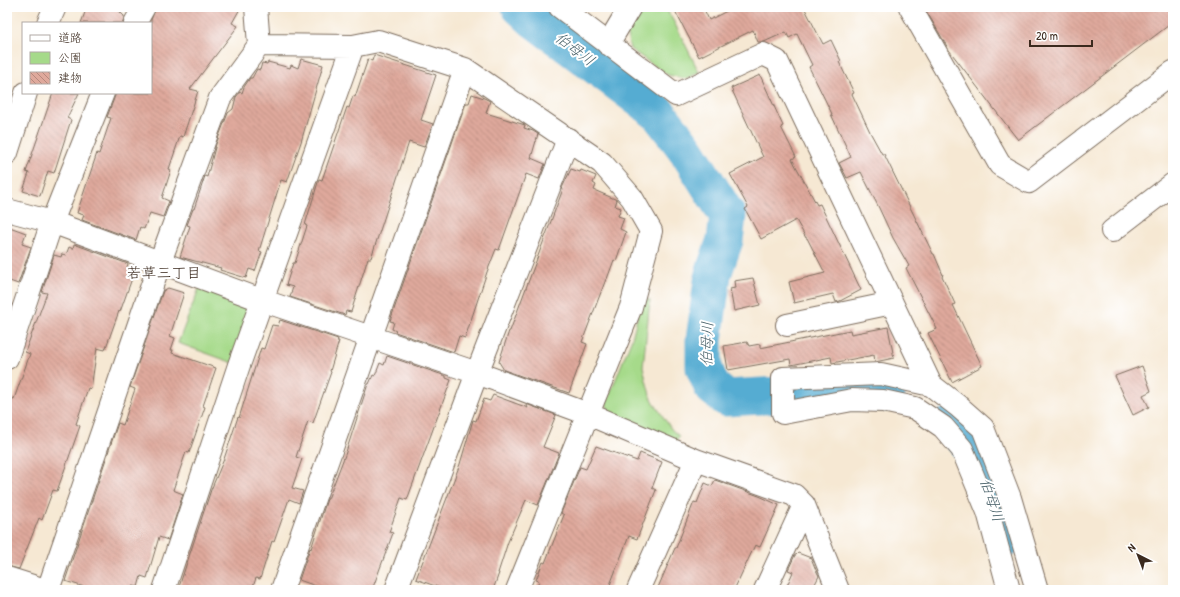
<svg xmlns="http://www.w3.org/2000/svg" width="1180" height="597" font-family="'Patrick Hand','Klee One',sans-serif">
<style>
.green{fill:#a6da8a;stroke:#708254}
.lines{fill:none;stroke-linecap:round;stroke-linejoin:round}
.river{stroke:#55acd2;stroke-width:37}
.building{fill:url(#building-back-hatch)}
.minor-casing{stroke:#7c6c5d;stroke-width:24}
.minor{stroke:#fff;stroke-width:22}
.labels{text-anchor:middle;stroke-width:4;stroke-linejoin:round;paint-order:stroke}
.water-label{font-size:15px;font-style:italic;fill:#455e66;stroke:#fff}
.neighbourhood-label{font-size:15px;fill:#3b2a1e;stroke:#fff}
</style>
<defs>
<pattern id="building-back-hatch" width="6" height="6" patternUnits="userSpaceOnUse"><rect width="6" height="6" fill="#dfa99c"/><path d="M-1 5l2 2M0 0l6 6M5-1l2 2" fill="none" stroke="#b68a7f"/></pattern>
</defs>
<rect width="100%" height="100%" fill="#fff"/>
<filter id="ink" filterUnits="userSpaceOnUse"><feTurbulence type="fractalNoise" baseFrequency=".025" numOctaves="2"/><feDisplacementMap in="SourceGraphic" scale="8" xChannelSelector="R" yChannelSelector="G"/><feConvolveMatrix kernelMatrix="1 2 1 2 8 2 1 2 1" color-interpolation-filters="sRGB"/></filter>
<filter id="wash" filterUnits="userSpaceOnUse"><feTurbulence type="fractalNoise" baseFrequency=".012" numOctaves="4" result="noise"/><feDisplacementMap in="SourceGraphic" scale="16" xChannelSelector="R" yChannelSelector="G"/><feGaussianBlur stdDeviation="0.9" result="paint"/><feColorMatrix in="noise" values="0 0 0 0 0 0 0 0 0 0 0 0 0 0 0 0 0 1.4 0 .05"/><feComposite in="paint" operator="in"/></filter>
<g filter="url(#wash)">
<rect width="100%" height="100%" fill="#f6e8d3"/>
<!-- green -->
<path class="green" d="M 641,7 L 665,7 L 674,22 L 699,72 L 687,79 L 668,75 L 630,49 L 626,30 Z
M 203,278 L 261,300 L 239,365 L 178,343 Z
M 642,299 L 650,300 L 643,367 L 646,380 L 650,395 L 656,406 L 672,430 L 679,436 L 676,441 L 611,414 L 606,404 L 632,338 Z"/>
<g class="lines">
<!-- river -->
<path class="river" d="M 520,7 L 534,20 L 658,113 L 685,148 L 728,216 L 725,240 L 713,274 L 704,340 L 704,368 L 712,387 L 726,398 L 836,392 L 887,393
M 950,425 C 966,440 982,461 989,483 C 995,501 999,521 1004,540"/>
</g>
<g id="blocks">
<!-- building -->
<path class="building" d="M 87,7 L 115,7 L 124,16 L 123,23 L 81,23 Z
M 156,7 L 241,7 L 232,23 L 238,26 L 190,89 L 198,91 L 183,137 L 180,136 L 169,169 L 171,170 L 162,198 L 169,201 L 163,217 L 150,213 L 144,229 L 140,227 L 136,240 L 82,220 L 84,215 L 77,213 L 97,153 L 99,154 L 111,118 L 107,117 L 116,93 L 151,93 L 151,20 Z
M 673,7 L 703,7 L 709,20 L 735,7 L 804,7 L 823,44 L 831,40 L 841,61 L 839,62 L 854,93 L 852,94 L 871,134 L 882,154 L 884,154 L 933,254 L 934,254 L 943,275 L 942,276 L 955,304 L 953,305 L 982,366 L 952,382 L 928,333 L 937,329 L 906,268 L 909,266 L 893,238 L 879,208 L 861,172 L 847,178 L 839,163 L 851,157 L 831,114 L 832,114 L 809,67 L 812,65 L 797,34 L 789,38 L 786,32 L 764,42 L 758,42 L 753,30 L 699,57 Z
M 924,7 L 1173,7 L 1173,22 L 1018,140 L 949,50 Z
M 374,55 L 436,75 L 421,120 L 433,124 L 424,147 L 409,142 L 371,258 L 368,258 L 351,312 L 346,311 L 345,315 L 290,297 L 293,287 L 286,285 L 293,263 L 295,263 L 307,226 L 305,225 L 319,179 L 322,180 L 347,107 L 349,108 L 353,96 L 355,97 L 368,59 L 372,61 Z
M 301,59 L 323,65 L 301,142 L 287,182 L 281,180 L 259,251 L 262,252 L 255,271 L 249,269 L 246,278 L 220,270 L 221,268 L 180,257 L 190,226 L 187,225 L 193,209 L 194,209 L 205,176 L 207,177 L 216,144 L 228,113 L 233,109 L 236,97 L 240,92 L 242,93 L 244,87 L 250,78 L 252,78 L 257,69 L 260,70 L 262,63 L 267,64 L 268,62 L 290,68 L 291,65 L 298,68 Z
M 760,75 L 783,126 L 781,127 L 796,157 L 792,159 L 817,205 L 820,204 L 861,290 L 840,301 L 836,302 L 833,294 L 794,303 L 789,282 L 825,273 L 807,238 L 806,238 L 796,220 L 761,239 L 745,209 L 748,207 L 730,174 L 763,157 L 731,88 Z
M 53,93 L 79,93 L 67,118 L 71,120 L 54,173 L 48,171 L 40,196 L 23,191 L 29,173 L 26,172 Z
M 472,94 L 484,98 L 490,101 L 486,113 L 525,125 L 524,128 L 533,131 L 538,134 L 531,158 L 545,164 L 539,179 L 526,174 L 499,250 L 496,249 L 487,272 L 465,338 L 459,336 L 454,352 L 395,332 L 396,331 L 392,329 L 394,322 L 390,321 L 466,103 L 469,103 Z
M 571,169 L 580,172 L 581,170 L 596,176 L 593,183 L 596,185 L 594,190 L 617,200 L 615,206 L 621,208 L 618,216 L 624,218 L 620,229 L 626,232 L 616,261 L 614,260 L 607,279 L 606,279 L 582,342 L 587,344 L 569,393 L 504,370 L 499,362 L 509,331 L 510,331 L 563,189 L 562,188 Z
M 7,226 L 26,233 L 22,244 L 31,247 L 18,284 L 7,280 Z
M 74,244 L 128,264 L 127,267 L 135,270 L 120,312 L 119,311 L 105,350 L 97,348 L 91,389 L 88,388 L 76,424 L 80,426 L 57,491 L 53,490 L 42,520 L 39,518 L 19,569 L 7,566 L 7,397 L 14,399 L 30,354 L 25,352 L 47,293 L 42,292 L 54,255 L 61,257 L 62,254 L 66,255 L 69,247 L 73,249 Z
M 753,278 L 760,305 L 734,311 L 730,289 L 735,288 L 734,281 Z
M 168,288 L 184,293 L 170,336 L 175,338 L 171,350 L 173,350 L 172,353 L 216,368 L 203,406 L 205,407 L 189,453 L 186,452 L 173,490 L 183,494 L 168,540 L 159,537 L 147,578 L 141,576 L 138,587 L 133,586 L 131,590 L 94,590 L 65,581 L 118,423 L 123,425 L 135,389 L 130,387 L 163,291 Z
M 280,320 L 338,339 L 337,341 L 339,341 L 330,371 L 331,372 L 313,423 L 308,421 L 296,457 L 302,459 L 292,488 L 303,491 L 299,503 L 289,499 L 274,542 L 272,541 L 260,579 L 256,578 L 252,590 L 178,590 L 211,490 L 224,459 L 238,417 L 239,418 L 261,348 L 264,349 L 272,325 L 278,326 Z
M 888,327 L 894,358 L 875,362 L 874,355 L 832,363 L 831,357 L 791,365 L 790,359 L 728,370 L 724,346 L 747,342 L 749,346 L 760,344 L 760,348 L 850,330 L 851,334 Z
M 387,356 L 446,376 L 446,378 L 451,380 L 407,500 L 401,498 L 389,532 L 393,533 L 372,590 L 327,590 L 299,580 L 310,548 L 311,549 L 327,499 L 328,499 L 345,455 L 368,384 L 369,384 L 373,375 L 375,376 L 380,363 L 384,365 Z
M 1142,366 L 1151,391 L 1143,395 L 1149,407 L 1133,415 L 1115,376 Z
M 493,395 L 528,408 L 526,404 L 556,415 L 543,447 L 559,453 L 538,505 L 526,500 L 508,542 L 498,573 L 499,573 L 493,590 L 446,590 L 416,579 L 460,464 L 473,420 L 476,421 L 484,399 L 490,401 Z
M 596,446 L 637,461 L 640,453 L 662,462 L 652,488 L 656,490 L 637,539 L 629,536 L 608,590 L 535,590 L 539,581 L 536,580 L 543,562 L 545,563 L 564,515 L 561,513 L 580,467 L 586,469 Z
M 715,480 L 759,496 L 779,505 L 760,547 L 755,545 L 734,590 L 657,590 L 675,548 L 676,548 L 694,502 L 697,503 L 705,483 L 712,486 Z
M 798,553 L 811,558 L 816,570 L 819,576 L 812,590 L 785,590 L 793,572 L 788,570 L 795,555 L 796,555 Z"/>
</g>
</g>
<g filter="url(#ink)">
<use href="#blocks" fill-opacity="0" stroke="#7c6c5d" stroke-width="1"/>
<g class="lines">
<defs>
<path id="minor" d="M 560,7 L 676,95 L 763,54 L 777,61 L 931,385
M 910,7 L 1000,165 L 1029,182 L 1173,72
M 48,23 L 55,7
M 135,23 L 144,7
M 608,44 L 630,7
M 259,45 L 353,46 L 378,41 L 465,69 L 602,163 L 632,198 L 651,231 L 631,307 L 517,590
M 7,153 L 26,93
M 7,210 L 52,222 L 261,300 L 477,373 L 588,414 L 696,460 L 794,495 L 804,505 L 838,590
M 1112,231 L 1173,184
M 787,325 L 892,303
M 7,358 L 52,222 L 103,93
M 7,578 L 45,590
M 48,590 L 160,262 L 220,98 L 259,45 L 256,7
M 164,590 L 239,365 L 353,46
M 282,590 L 465,69
M 396,590 L 477,373 L 568,139
M 638,590 L 696,460
M 765,590 L 804,505
M 1009,590 L 988,512 L 962,449 L 943,427 L 915,408 L 883,401 L 852,400 L 783,413 L 783,378 L 881,374 L 931,385 L 958,406 L 983,428 L 1010,498 L 1037,590"/>
</defs>
<!-- minor casing -->
<use href="#minor" class="minor-casing"/>
<!-- minor -->
<use href="#minor" class="minor"/>
</g>
</g>
<g class="labels">
<!-- water labels -->
<g class="water-label">
<text transform="translate(575 49) rotate(37)" y="5">伯母川</text>
<text transform="translate(707 344) rotate(-89)" y="5">伯母川</text>
<text transform="translate(992 500) rotate(72)" y="5">伯母川</text>
</g>
<!-- neighbourhood labels -->
<g class="neighbourhood-label">
<text x="164" y="278">若草三丁目</text>
</g>
</g>
<!-- margin -->
<rect width="1180" height="597" fill="none" stroke="#fff" stroke-width="24"/>
<!-- legend -->
<rect x="22" y="22" width="130" height="72" fill="#ffffff" stroke="#b1aaa5"/>
<rect x="30" y="35" width="20" height="6" fill="#ffffff" stroke="#b1aaa5"/>
<text x="58" y="42" font-size="12" fill="#3b2a1e">道路</text>
<rect x="30" y="52" width="20" height="12" fill="#a6da8a" stroke="#b1aaa5"/>
<text x="58" y="62" font-size="12" fill="#3b2a1e">公園</text>
<rect x="30" y="72" width="20" height="12" fill="url(#building-back-hatch)" stroke="#b1aaa5"/>
<text x="58" y="82" font-size="12" fill="#3b2a1e">建物</text>
<!-- north arrow -->
<g transform="translate(1138 555) rotate(318)" stroke="#ffffff" stroke-width="3" paint-order="stroke">
<path d="M0-3L7 15L0 10L-7 15Z" fill="#3b2a1e"/>
<text y="-6" font-size="11" font-weight="bold" text-anchor="middle" fill="#3b2a1e">N</text>
</g>
<!-- scale -->
<path d="M1030 40v6h62v-6" fill="none" stroke="#3b2a1e" stroke-width="2"/>
<text x="1036" y="40" font-size="12" fill="#3b2a1e" stroke="#ffffff" stroke-width="3" paint-order="stroke">20 m</text>
</svg>
